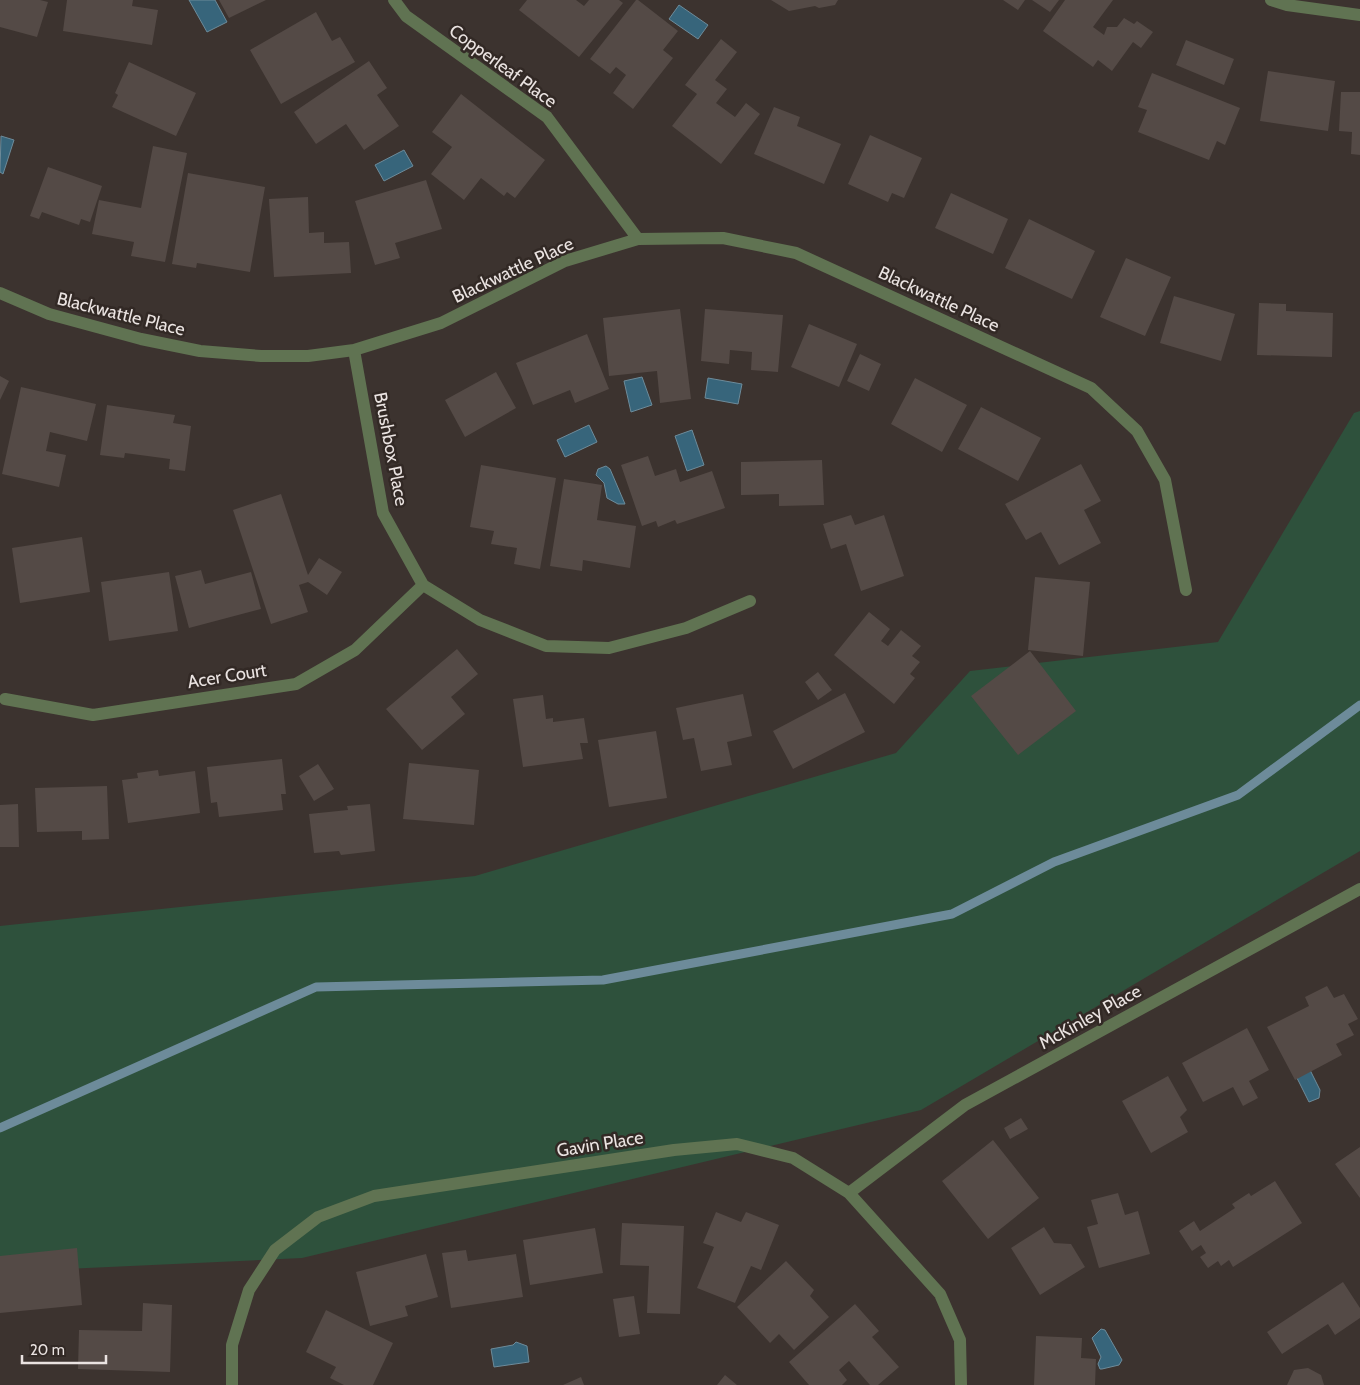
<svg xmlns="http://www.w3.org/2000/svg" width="1360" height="1385" font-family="Cabin,sans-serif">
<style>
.green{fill:#2e513c}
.water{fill:#37657b;stroke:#6d8b9a}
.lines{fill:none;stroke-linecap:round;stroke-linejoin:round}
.stream{stroke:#6d8b9a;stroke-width:9}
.building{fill:#544a46}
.minor{stroke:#607352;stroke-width:12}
.labels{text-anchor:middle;stroke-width:5;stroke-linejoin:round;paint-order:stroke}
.street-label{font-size:18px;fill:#eae3e1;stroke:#322925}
</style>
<rect width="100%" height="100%" fill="#3c332f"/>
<!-- green -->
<path class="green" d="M 1360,411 L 1360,851 L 921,1110 L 302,1258 L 0,1272 L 0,926 L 475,876 L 896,753 L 970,671 L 1218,642 L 1354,413 Z"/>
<!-- water -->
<path class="water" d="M 189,0 L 215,0 L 227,22 L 207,32 Z
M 679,5 L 708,25 L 698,39 L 669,19 Z
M 1,136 L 14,140 L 3,174 L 0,172 Z
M 404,150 L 413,166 L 384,181 L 375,165 Z
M 642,377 L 652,405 L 631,412 L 624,381 Z
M 708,378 L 742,384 L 738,404 L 705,398 Z
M 589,425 L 597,442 L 565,457 L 557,440 Z
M 692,430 L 704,465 L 687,471 L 675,436 Z
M 606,466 L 610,469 L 625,504 L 618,504 L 607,498 L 604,483 L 596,475 L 598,469 Z
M 1308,1066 L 1320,1090 L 1319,1098 L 1309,1102 L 1294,1072 Z
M 1101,1329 L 1105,1330 L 1122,1360 L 1119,1365 L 1102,1369 L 1100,1369 L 1098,1364 L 1101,1357 L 1092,1338 Z
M 516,1342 L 527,1346 L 529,1362 L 494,1367 L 491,1349 L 513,1345 Z"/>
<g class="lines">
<!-- stream -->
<path class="stream" d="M 0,1128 L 316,987 L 603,980 L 952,914 L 1054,862 L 1238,795 L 1360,705"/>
</g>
<!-- building -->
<path class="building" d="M 0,0 L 40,0 L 48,2 L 37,37 L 0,27 Z
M 67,0 L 133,0 L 132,6 L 158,10 L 152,45 L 63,31 Z
M 219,0 L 266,0 L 229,18 Z
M 527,0 L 576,0 L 584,6 L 589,0 L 619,0 L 623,3 L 579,57 L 519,10 Z
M 636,0 L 638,0 L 678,31 L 663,50 L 673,58 L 633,109 L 613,93 L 626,75 L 616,67 L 610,74 L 590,59 Z
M 771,0 L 838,0 L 835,5 L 819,8 L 815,6 L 789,11 Z
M 1003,0 L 1025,0 L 1018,10 Z
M 1032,0 L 1059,0 L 1050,12 Z
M 1065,0 L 1113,0 L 1093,27 L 1104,35 L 1107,27 L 1117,27 L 1124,18 L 1134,24 L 1137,21 L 1153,32 L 1141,48 L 1133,42 L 1112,71 L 1098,60 L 1093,67 L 1043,31 Z
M 316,12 L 332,41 L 340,37 L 355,62 L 281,104 L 250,50 Z
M 721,39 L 737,52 L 715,80 L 727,89 L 716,103 L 735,117 L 746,103 L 760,114 L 721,164 L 672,126 L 697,94 L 685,85 Z
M 1186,40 L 1234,59 L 1224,85 L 1176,65 Z
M 369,61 L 387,88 L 377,95 L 399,126 L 364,150 L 346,124 L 316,144 L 294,112 Z
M 129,62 L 196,93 L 176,136 L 112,107 L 118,95 L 115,93 Z
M 1268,71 L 1335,81 L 1328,131 L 1260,121 Z
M 1152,73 L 1240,108 L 1225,145 L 1217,141 L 1209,160 L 1138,132 L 1147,110 L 1138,107 Z
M 1341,92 L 1360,92 L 1360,155 L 1351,154 L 1352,132 L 1339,131 Z
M 461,94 L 545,160 L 515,198 L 507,192 L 504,196 L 481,178 L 464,200 L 431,174 L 452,147 L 432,132 Z
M 774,107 L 800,117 L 797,126 L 841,144 L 824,184 L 754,154 Z
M 870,135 L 922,158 L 904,198 L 892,193 L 888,202 L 848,184 Z
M 153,146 L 187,153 L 165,262 L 131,256 L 134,242 L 92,234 L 99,200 L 141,208 Z
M 48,167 L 102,186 L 90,222 L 81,219 L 79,225 L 42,212 L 39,219 L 30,216 Z
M 188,173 L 265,187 L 250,272 L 197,263 L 196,268 L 172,264 Z
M 426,180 L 442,229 L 395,243 L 400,258 L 375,265 L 355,201 Z
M 951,193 L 1008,219 L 993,254 L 935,228 Z
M 308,197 L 309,233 L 324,232 L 324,243 L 349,242 L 351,273 L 274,277 L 269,199 Z
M 1029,219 L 1095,251 L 1072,299 L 1005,268 Z
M 1126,258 L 1171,277 L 1145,336 L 1100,317 Z
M 1174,296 L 1235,314 L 1221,361 L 1160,343 Z
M 1259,303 L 1286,304 L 1286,311 L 1333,313 L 1332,357 L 1257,355 Z
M 680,309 L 691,399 L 660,403 L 657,371 L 609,376 L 603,318 Z
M 705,309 L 783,315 L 778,372 L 751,370 L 752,352 L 730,350 L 729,364 L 701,361 Z
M 809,324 L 857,344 L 839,387 L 791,367 Z
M 587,334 L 609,389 L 575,403 L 570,390 L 533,405 L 516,363 Z
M 860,354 L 881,364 L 869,391 L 847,381 Z
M 496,372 L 516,408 L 465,437 L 445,400 Z
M 0,376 L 9,381 L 0,400 Z
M 915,378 L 967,405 L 942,452 L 891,424 Z
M 21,387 L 96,404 L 87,441 L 50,432 L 46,451 L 66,455 L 59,487 L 2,474 Z
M 107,405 L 175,415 L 173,423 L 191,426 L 185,471 L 169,469 L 170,459 L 125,453 L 124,458 L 100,455 Z
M 981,407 L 1041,438 L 1018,481 L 958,449 Z
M 648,456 L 655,476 L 676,469 L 680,482 L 712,471 L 725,508 L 677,524 L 675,520 L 658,527 L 656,521 L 642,526 L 621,465 Z
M 822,460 L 824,505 L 779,506 L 779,494 L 741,495 L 741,462 Z
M 1081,464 L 1101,501 L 1084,510 L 1101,543 L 1059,565 L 1041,532 L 1026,540 L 1005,504 Z
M 481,465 L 556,478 L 540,569 L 514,564 L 517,548 L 491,544 L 494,531 L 470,527 Z
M 564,479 L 602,485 L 597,520 L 636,526 L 630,568 L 583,560 L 582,571 L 550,566 Z
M 281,494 L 308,575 L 319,558 L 342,572 L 327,595 L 308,582 L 299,585 L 308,612 L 271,624 L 233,510 Z
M 851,515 L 855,525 L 884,515 L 904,576 L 861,591 L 846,544 L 831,549 L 823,524 Z
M 82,537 L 90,592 L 20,603 L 12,548 Z
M 201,570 L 205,584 L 251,572 L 261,609 L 189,628 L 175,576 Z
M 169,572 L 178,631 L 109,641 L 101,582 Z
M 1035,577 L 1090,582 L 1083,656 L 1028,650 Z
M 869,612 L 890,629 L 881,641 L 888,646 L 901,630 L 921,646 L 912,656 L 920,662 L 910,674 L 915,678 L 894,704 L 834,655 Z
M 457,649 L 478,674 L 451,697 L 465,714 L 422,750 L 386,709 Z
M 1030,651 L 1076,711 L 1018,755 L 971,696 Z
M 818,672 L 832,690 L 818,700 L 805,682 Z
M 845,693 L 865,732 L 793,769 L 773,731 Z
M 743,694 L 752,736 L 727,742 L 732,765 L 701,771 L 694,738 L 683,740 L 676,708 Z
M 543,695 L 546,719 L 553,718 L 553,722 L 584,718 L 588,743 L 580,743 L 583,759 L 523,767 L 513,699 Z
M 656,731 L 667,798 L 609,807 L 598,740 Z
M 282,759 L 286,794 L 281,794 L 283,810 L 219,817 L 217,802 L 211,803 L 207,767 Z
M 409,763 L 479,770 L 474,825 L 403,819 Z
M 318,764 L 334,789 L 314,801 L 299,776 Z
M 158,770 L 159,776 L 195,771 L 200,813 L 128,823 L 122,780 L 138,778 L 137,773 Z
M 107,786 L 109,839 L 82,840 L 82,831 L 37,832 L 35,788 Z
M 18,804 L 19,847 L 0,847 L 0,805 Z
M 370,804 L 375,851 L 341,855 L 339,851 L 314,853 L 309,814 L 348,810 L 347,806 Z
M 1327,986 L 1334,998 L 1344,994 L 1358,1019 L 1348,1024 L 1354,1035 L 1336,1044 L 1342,1055 L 1295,1080 L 1267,1027 L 1309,1006 L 1305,997 Z
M 1247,1028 L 1269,1070 L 1249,1081 L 1258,1098 L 1243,1106 L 1233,1087 L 1203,1102 L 1182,1063 Z
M 1168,1076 L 1187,1110 L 1180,1117 L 1188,1132 L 1151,1153 L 1122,1101 Z
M 1021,1118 L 1028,1129 L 1010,1139 L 1004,1128 Z
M 993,1140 L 1039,1198 L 988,1239 L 942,1181 Z
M 1360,1147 L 1360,1198 L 1335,1164 Z
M 1275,1181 L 1302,1223 L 1233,1267 L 1229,1260 L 1221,1266 L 1218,1261 L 1208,1268 L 1200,1257 L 1206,1253 L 1201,1245 L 1192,1251 L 1179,1231 L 1194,1221 L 1200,1231 L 1235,1208 L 1232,1204 L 1249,1193 L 1251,1196 Z
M 1118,1193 L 1125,1215 L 1138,1211 L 1150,1254 L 1099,1268 L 1087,1227 L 1098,1224 L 1091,1200 Z
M 716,1212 L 741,1222 L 746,1212 L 779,1225 L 761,1270 L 751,1266 L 735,1303 L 697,1288 L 714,1247 L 703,1243 Z
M 622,1223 L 684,1226 L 680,1314 L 647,1313 L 649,1266 L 620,1265 Z
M 1044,1227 L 1054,1243 L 1071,1244 L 1085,1267 L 1040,1295 L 1011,1248 Z
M 595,1228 L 603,1273 L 530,1285 L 523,1240 Z
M 77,1248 L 82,1305 L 0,1313 L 0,1256 Z
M 466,1250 L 468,1261 L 516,1254 L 523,1297 L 451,1308 L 442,1253 Z
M 426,1254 L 438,1297 L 405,1306 L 408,1316 L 370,1326 L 356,1272 Z
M 786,1261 L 814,1290 L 810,1296 L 829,1317 L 794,1350 L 779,1334 L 770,1343 L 737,1307 Z
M 1343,1282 L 1360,1308 L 1360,1318 L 1335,1335 L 1328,1324 L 1282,1354 L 1267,1332 Z
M 634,1296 L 640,1334 L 619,1337 L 613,1299 Z
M 143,1303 L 172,1305 L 170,1372 L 78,1369 L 79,1330 L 142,1331 Z
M 855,1304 L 879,1331 L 872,1337 L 899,1367 L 878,1385 L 870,1385 L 849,1361 L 839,1370 L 847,1380 L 842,1385 L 809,1385 L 789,1362 Z
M 326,1310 L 393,1343 L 373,1385 L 344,1385 L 330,1378 L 336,1367 L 306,1352 Z
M 1036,1336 L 1082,1338 L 1081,1358 L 1096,1359 L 1095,1385 L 1034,1385 Z
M 1308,1368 L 1321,1375 L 1324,1385 L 1287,1385 L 1294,1370 Z
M 725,1375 L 737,1385 L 717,1385 Z
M 581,1377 L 584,1385 L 563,1385 Z"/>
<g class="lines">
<!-- minor -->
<path class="minor" d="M 394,0 L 406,16 L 547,117 L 638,239
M 1271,0 L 1287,5 L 1360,15
M 0,293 L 49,314 L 141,339 L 200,351 L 261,356 L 308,356 L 354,350 L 441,323 L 565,261 L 638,239 L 723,238 L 796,253 L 1091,388 L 1137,431 L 1165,480 L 1186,590
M 354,350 L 383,513 L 423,585 L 480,620 L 546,646 L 609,648 L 686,628 L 750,601
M 5,699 L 93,715 L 296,684 L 355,650 L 423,585
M 849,1193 L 965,1105 L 1360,889
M 232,1385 L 232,1345 L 249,1290 L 275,1250 L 318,1217 L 374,1196 L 674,1150 L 737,1144 L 793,1158 L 849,1193 L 940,1294 L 960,1340 L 961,1385"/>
</g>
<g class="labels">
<!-- street labels -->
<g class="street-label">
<text transform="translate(503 66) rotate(36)" y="6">Copperleaf Place</text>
<text transform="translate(513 270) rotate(-25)" y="6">Blackwattle Place</text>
<text transform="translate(939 299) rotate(25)" y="6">Blackwattle Place</text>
<text transform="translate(121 314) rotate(14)" y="6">Blackwattle Place</text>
<text transform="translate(391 449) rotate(79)" y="6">Brushbox Place</text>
<text transform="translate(227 676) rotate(-9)" y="6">Acer Court</text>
<text transform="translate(1090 1017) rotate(-29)" y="6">McKinley Place</text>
<text transform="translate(600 1144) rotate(-9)" y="6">Gavin Place</text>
</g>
</g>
<!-- scale -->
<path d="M22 1355v8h84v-8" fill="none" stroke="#eae3e1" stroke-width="2.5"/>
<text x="30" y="1355" font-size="15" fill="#eae3e1" stroke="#322925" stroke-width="4" paint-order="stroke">20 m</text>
</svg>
